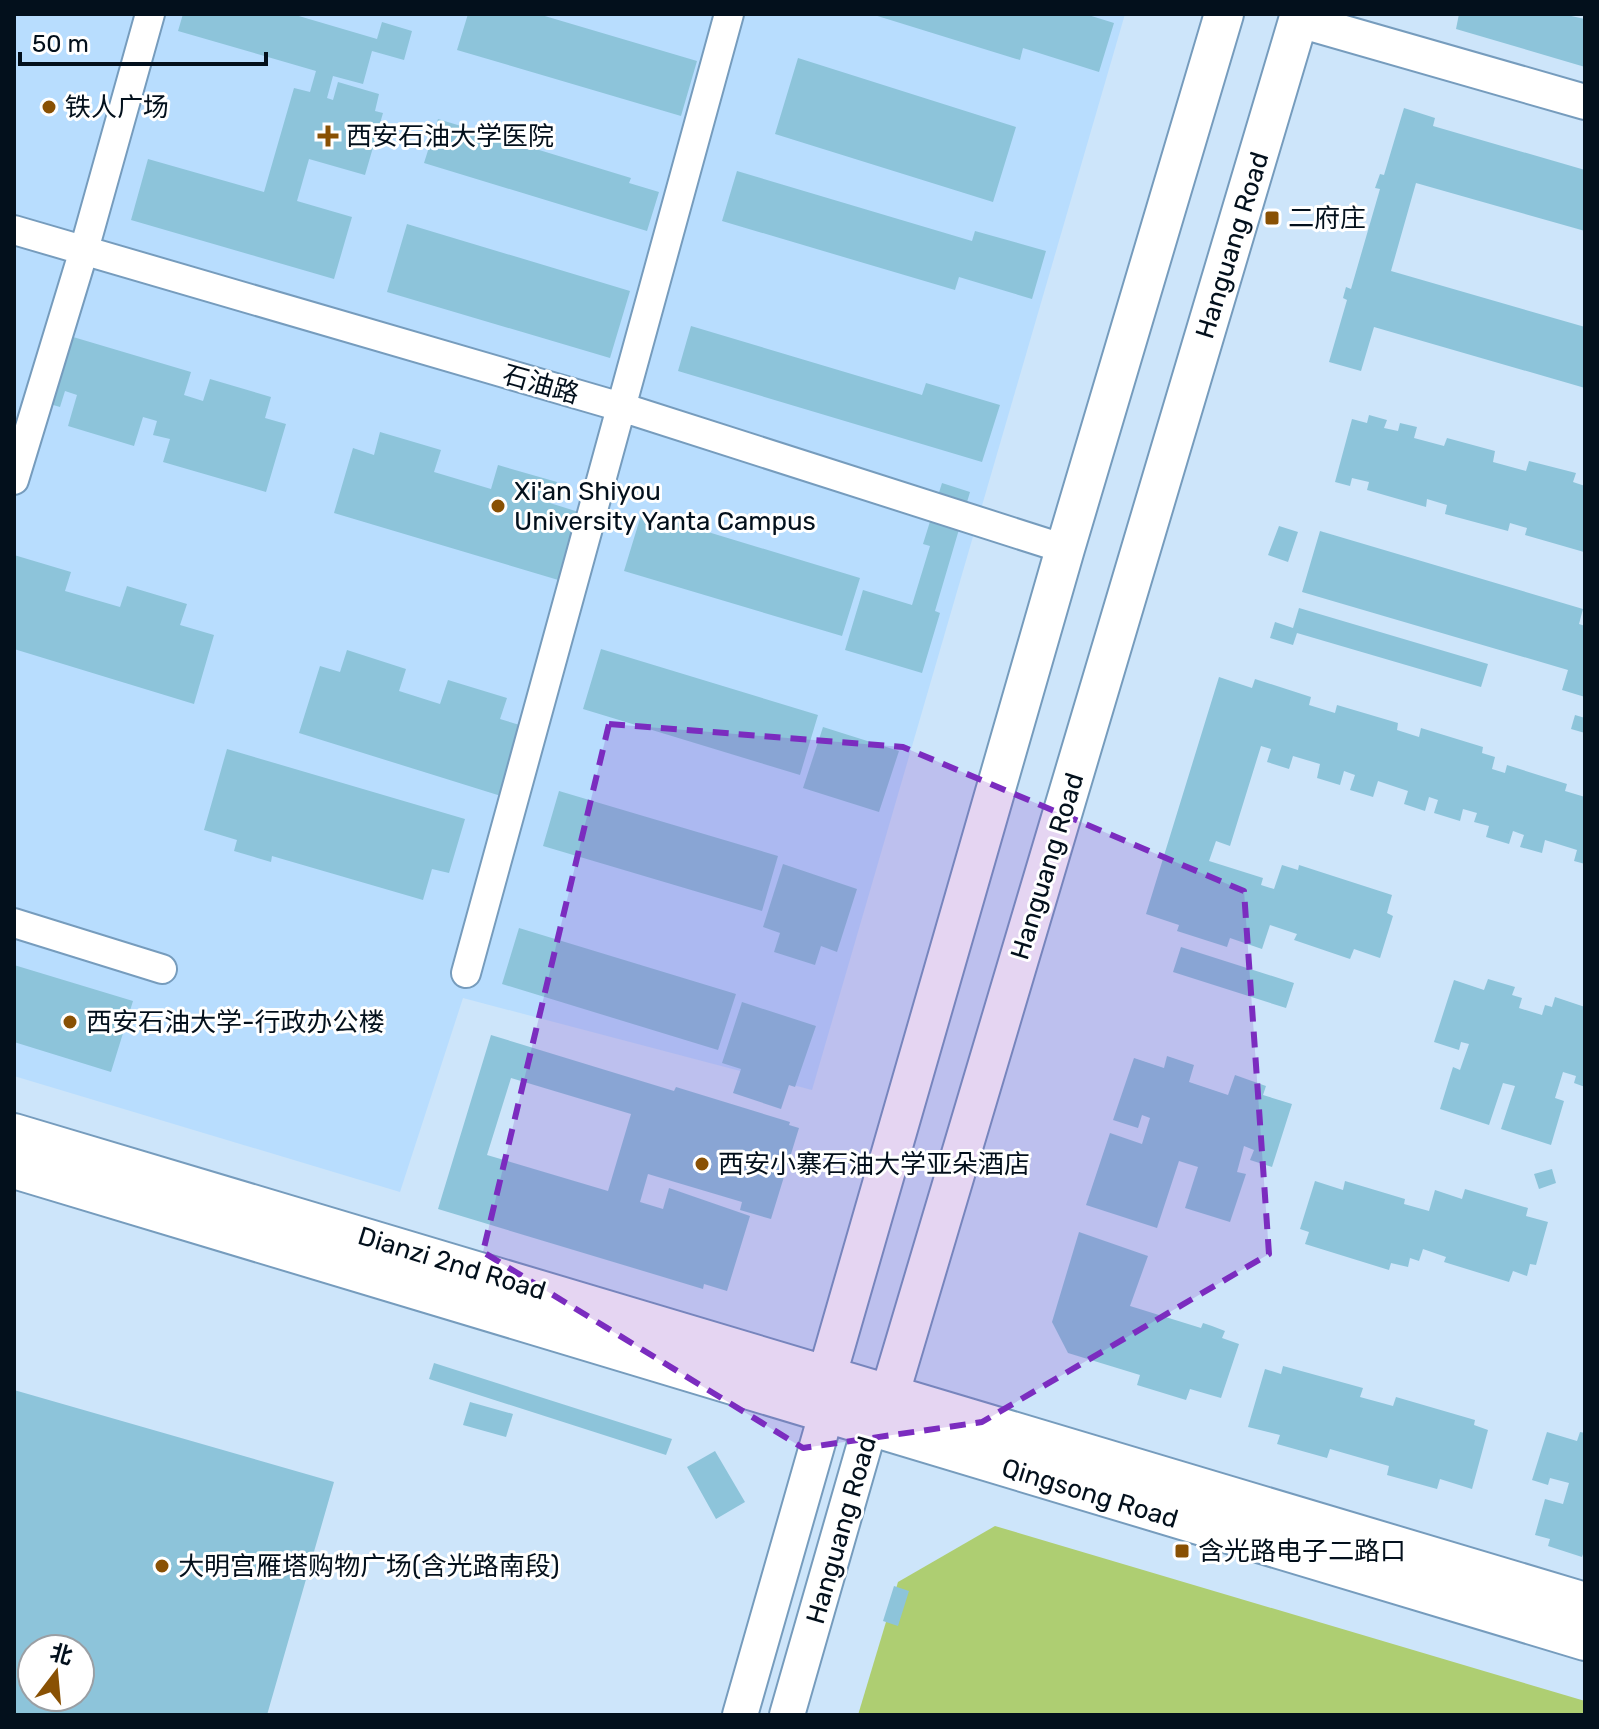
<svg xmlns="http://www.w3.org/2000/svg" width="1599" height="1729" font-family="Rubik,'Noto Sans SC',sans-serif">
<style>
.built{fill:#b8ddfe}
.green{fill:#aece72}
.building{fill:#8dc4da;fill-rule:evenodd}
.lines{fill:none;stroke-linecap:round;stroke-linejoin:round}
.minor-casing{stroke:#769cbd;stroke-width:32}
.tertiary-casing{stroke:#769cbd;stroke-width:38}
.secondary-casing{stroke:#769cbd;stroke-width:42}
.minor{stroke:#fff;stroke-width:28}
.tertiary{stroke:#fff;stroke-width:34}
.secondary{stroke:#fff;stroke-width:38}
.marked{fill:#7b2cbf;fill-opacity:0.2;stroke:#7b2cbf;stroke-width:6;stroke-dasharray:16 10;stroke-linejoin:round}
.poi-dot{fill:#895104;stroke:#fff;stroke-width:3}
.labels{text-anchor:middle;stroke-width:6;stroke-linejoin:round;paint-order:stroke}
.poi-label{font-size:26px;fill:#03101c;stroke:#fff;text-anchor:start}
.street-label{font-size:26px;fill:#03101c;stroke:#fff}
</style>
<rect width="100%" height="100%" fill="#cde5fa"/>
<!-- built -->
<path class="built" d="M 14,14 L 1125,14 L 812,1090 L 463,998 L 400,1192 L 14,1076 Z"/>
<!-- green -->
<path class="green" d="M 995,1526 L 1585,1701 L 1585,1715 L 858,1715 L 898,1582 Z"/>
<!-- building -->
<path class="building" d="M 183,14 L 292,14 L 377,39 L 382,22 L 412,31 L 404,60 L 372,51 L 363,84 L 333,76 L 327,98 L 333,100 L 338,82 L 379,94 L 375,111 L 383,113 L 365,175 L 309,159 L 297,201 L 352,217 L 334,279 L 131,220 L 148,159 L 264,192 L 294,88 L 310,92 L 316,71 L 178,31 Z
M 468,14 L 538,14 L 697,61 L 681,116 L 457,50 Z
M 871,14 L 1085,14 L 1114,23 L 1099,72 L 1023,48 L 1020,60 Z
M 1459,14 L 1562,14 L 1585,19 L 1585,67 L 1456,29 Z
M 798,58 L 1016,127 L 993,202 L 775,134 Z
M 1404,108 L 1435,118 L 1433,126 L 1585,170 L 1585,231 L 1416,183 L 1391,271 L 1585,327 L 1585,388 L 1374,327 L 1361,371 L 1329,362 L 1347,300 L 1343,298 L 1346,287 L 1351,289 L 1380,189 L 1375,188 L 1380,174 L 1384,175 Z
M 438,119 L 631,178 L 629,183 L 659,192 L 647,231 L 424,163 Z
M 737,171 L 972,241 L 975,231 L 1046,251 L 1032,299 L 959,277 L 955,290 L 722,221 Z
M 407,224 L 630,291 L 610,358 L 387,292 Z
M 691,326 L 922,395 L 926,383 L 1000,405 L 982,462 L 678,371 Z
M 63,334 L 191,372 L 184,395 L 203,401 L 210,379 L 271,397 L 265,418 L 286,424 L 266,492 L 163,462 L 170,439 L 153,435 L 157,421 L 143,417 L 134,446 L 68,426 L 77,395 L 65,391 L 60,407 L 43,402 Z
M 1369,415 L 1387,420 L 1384,428 L 1398,431 L 1400,423 L 1417,427 L 1414,438 L 1444,446 L 1447,438 L 1495,451 L 1493,462 L 1526,471 L 1529,461 L 1576,473 L 1573,482 L 1585,486 L 1584,552 L 1525,535 L 1527,528 L 1510,523 L 1508,531 L 1445,514 L 1447,505 L 1427,499 L 1426,507 L 1367,490 L 1369,482 L 1352,478 L 1350,486 L 1335,482 L 1352,419 L 1367,423 Z
M 380,432 L 441,450 L 434,472 L 491,489 L 498,465 L 557,482 L 550,503 L 585,514 L 565,582 L 334,513 L 353,448 L 374,455 Z
M 942,483 L 970,492 L 935,611 L 940,613 L 922,673 L 845,650 L 863,590 L 912,605 L 930,546 L 923,544 Z
M 642,512 L 860,578 L 842,636 L 624,571 Z
M 1279,526 L 1298,532 L 1288,562 L 1268,555 Z
M 1320,531 L 1583,609 L 1579,624 L 1585,626 L 1585,697 L 1562,690 L 1568,670 L 1302,592 Z
M 14,555 L 71,572 L 65,591 L 120,607 L 127,586 L 187,604 L 180,625 L 214,635 L 194,704 L 14,649 Z
M 1299,608 L 1488,664 L 1481,687 L 1297,633 L 1293,645 L 1270,638 L 1275,622 L 1293,628 Z
M 601,649 L 818,715 L 800,775 L 583,709 Z
M 347,650 L 406,669 L 399,691 L 440,704 L 448,680 L 507,698 L 500,719 L 523,726 L 501,796 L 299,733 L 320,666 L 340,672 Z
M 1219,677 L 1252,688 L 1255,679 L 1311,697 L 1309,705 L 1335,713 L 1337,705 L 1398,723 L 1397,730 L 1419,737 L 1421,728 L 1483,747 L 1482,753 L 1495,757 L 1492,769 L 1505,773 L 1507,765 L 1567,784 L 1565,791 L 1585,797 L 1585,864 L 1574,861 L 1577,850 L 1545,840 L 1542,853 L 1520,847 L 1524,835 L 1513,831 L 1509,844 L 1486,837 L 1489,826 L 1474,822 L 1477,813 L 1463,809 L 1460,821 L 1434,813 L 1438,800 L 1429,797 L 1425,811 L 1404,804 L 1408,791 L 1378,781 L 1373,797 L 1350,790 L 1355,775 L 1344,771 L 1340,785 L 1317,778 L 1320,764 L 1293,756 L 1289,769 L 1267,762 L 1271,749 L 1261,746 L 1230,846 L 1216,841 L 1209,861 L 1263,878 L 1261,885 L 1274,889 L 1282,865 L 1298,870 L 1299,865 L 1392,895 L 1387,913 L 1393,916 L 1380,958 L 1354,949 L 1350,959 L 1294,940 L 1297,934 L 1270,925 L 1262,949 L 1230,938 L 1227,947 L 1177,931 L 1179,925 L 1146,914 Z
M 1575,715 L 1585,718 L 1585,733 L 1571,729 Z
M 823,727 L 899,751 L 879,812 L 803,788 Z
M 227,749 L 465,819 L 449,873 L 432,869 L 423,900 L 272,856 L 271,862 L 234,851 L 237,840 L 204,830 Z
M 559,791 L 778,856 L 762,911 L 543,846 Z
M 783,864 L 857,889 L 837,952 L 821,946 L 815,965 L 774,952 L 780,933 L 763,927 Z
M 519,928 L 736,994 L 718,1050 L 502,984 Z
M 1181,947 L 1294,983 L 1286,1008 L 1173,972 Z
M 14,965 L 133,1001 L 111,1072 L 14,1042 Z
M 1488,979 L 1515,987 L 1512,995 L 1522,998 L 1519,1008 L 1542,1015 L 1545,1005 L 1552,1007 L 1555,997 L 1585,1007 L 1585,1087 L 1574,1083 L 1576,1076 L 1563,1072 L 1555,1098 L 1564,1101 L 1551,1145 L 1501,1129 L 1515,1086 L 1503,1083 L 1489,1125 L 1440,1109 L 1453,1067 L 1460,1070 L 1469,1044 L 1461,1042 L 1459,1050 L 1434,1042 L 1454,980 L 1484,990 Z
M 742,1002 L 816,1026 L 795,1087 L 789,1085 L 781,1109 L 733,1093 L 741,1069 L 722,1063 Z
M 491,1035 L 674,1091 L 676,1087 L 790,1122 L 789,1125 L 799,1128 L 771,1219 L 740,1210 L 742,1202 L 648,1174 L 640,1202 L 663,1209 L 669,1188 L 750,1216 L 727,1291 L 704,1284 L 703,1289 L 438,1209 ZM 511,1078 L 631,1114 L 608,1191 L 487,1155 Z
M 1167,1056 L 1194,1065 L 1189,1082 L 1228,1095 L 1235,1075 L 1266,1086 L 1263,1095 L 1292,1104 L 1272,1167 L 1250,1160 L 1254,1150 L 1244,1146 L 1237,1172 L 1246,1174 L 1230,1222 L 1185,1208 L 1198,1167 L 1179,1161 L 1157,1228 L 1086,1205 L 1110,1133 L 1142,1144 L 1150,1118 L 1142,1115 L 1138,1128 L 1113,1120 L 1134,1058 L 1164,1068 Z
M 1552,1169 L 1556,1183 L 1539,1189 L 1534,1174 Z
M 1315,1181 L 1343,1190 L 1345,1181 L 1405,1199 L 1404,1204 L 1429,1211 L 1435,1190 L 1462,1199 L 1465,1189 L 1528,1208 L 1526,1216 L 1548,1222 L 1536,1265 L 1530,1264 L 1527,1276 L 1513,1271 L 1509,1282 L 1444,1262 L 1446,1257 L 1423,1249 L 1419,1261 L 1410,1258 L 1408,1267 L 1391,1263 L 1389,1270 L 1305,1244 L 1309,1232 L 1300,1229 Z
M 1079,1232 L 1148,1256 L 1130,1306 L 1201,1328 L 1203,1323 L 1212,1326 L 1225,1331 L 1222,1338 L 1239,1344 L 1221,1398 L 1190,1389 L 1186,1400 L 1137,1385 L 1140,1375 L 1068,1353 L 1052,1322 Z
M 434,1363 L 672,1439 L 666,1455 L 429,1379 Z
M 1283,1366 L 1363,1388 L 1360,1397 L 1393,1406 L 1396,1397 L 1475,1420 L 1474,1425 L 1488,1430 L 1472,1489 L 1440,1479 L 1437,1489 L 1387,1475 L 1389,1466 L 1330,1449 L 1327,1458 L 1277,1444 L 1280,1435 L 1248,1427 L 1265,1369 L 1281,1374 Z
M 14,1390 L 334,1482 L 267,1715 L 14,1715 ZM 32,1649 L 80,1649 L 80,1697 L 32,1697 Z
M 470,1402 L 513,1414 L 506,1437 L 463,1425 Z
M 1547,1432 L 1577,1441 L 1580,1432 L 1585,1433 L 1585,1548 L 1582,1557 L 1548,1546 L 1550,1539 L 1535,1535 L 1545,1499 L 1563,1504 L 1569,1483 L 1550,1478 L 1548,1485 L 1532,1480 Z
M 715,1451 L 745,1502 L 716,1519 L 687,1467 Z
M 894,1586 L 909,1591 L 898,1626 L 883,1621 Z"/>
<g class="lines">
<defs>
<path id="minor" d="M 14,230 L 621,407 L 1065,549
M 14,480 L 84,250 L 150,14
M 14,923 L 162,969
M 466,973 L 729,14"/>
<path id="tertiary" d="M 1299,20 L 1585,102
M 740,1715 L 827,1411
M 787,1715 L 870,1426 L 884,1403"/>
<path id="secondary" d="M 14,1133 L 1585,1602
M 14,1169 L 1585,1641
M 890,1393 L 1300,14
M 827,1399 L 827,1375 L 1065,549 L 1224,14"/>
</defs>
<!-- minor casing -->
<use href="#minor" class="minor-casing"/>
<!-- tertiary casing -->
<use href="#tertiary" class="tertiary-casing"/>
<!-- secondary casing -->
<use href="#secondary" class="secondary-casing"/>
<!-- minor -->
<use href="#minor" class="minor"/>
<!-- tertiary -->
<use href="#tertiary" class="tertiary"/>
<!-- secondary -->
<use href="#secondary" class="secondary"/>
</g>
<!-- marked area -->
<path class="marked" d="M 609,724 L 903,747 L 1244,891 L 1269,1254 L 982,1422 L 803,1448 L 483,1252 Z"/>
<!-- markers -->
<g class="poi-dot">
<circle cx="49" cy="107" r="8"/>
<path d="M324 124h8v8h8v8h-8v8h-8v-8h-8v-8h8z"/>
<rect x="1264" y="210" width="16" height="16" rx="4"/>
<circle cx="498" cy="506" r="8"/>
<circle cx="70" cy="1022" r="8"/>
<circle cx="702" cy="1164" r="8"/>
<rect x="1174" y="1543" width="16" height="16" rx="4"/>
<circle cx="162" cy="1566" r="8"/>
</g>
<g class="labels">
<!-- poi labels -->
<g class="poi-label">
<text x="65" y="116">铁人广场</text>
<text x="346" y="145">西安石油大学医院</text>
<text x="1288" y="227">二府庄</text>
<text x="514" y="500">Xi'an Shiyou<tspan x="514" dy="30">University Yanta Campus</tspan></text>
<text x="86" y="1031">西安石油大学-行政办公楼</text>
<text x="718" y="1173">西安小寨石油大学亚朵酒店</text>
<text x="1198" y="1560">含光路电子二路口</text>
<text x="178" y="1575">大明宫雁塔购物广场(含光路南段)</text>
</g>
<!-- street labels -->
<g class="street-label">
<text transform="translate(1232 245) rotate(-73)" y="9">Hanguang Road</text>
<text transform="translate(541 384) rotate(16)" y="9">石油路</text>
<text transform="translate(1047 866) rotate(-73)" y="9">Hanguang Road</text>
<text transform="translate(452 1263) rotate(17)" y="9">Dianzi 2nd Road</text>
<text transform="translate(1090 1493) rotate(17)" y="9">Qingsong Road</text>
<text transform="translate(841 1530) rotate(-74)" y="9">Hanguang Road</text>
</g>
</g>
<!-- border -->
<rect width="1599" height="1729" fill="none" stroke="#03101c" stroke-width="32"/>
<!-- north arrow -->
<g transform="translate(56 1673) rotate(16)"><circle r="38" fill="#ffffff" stroke="#9a9fa4" stroke-width="2"/>
<path d="M0-6L14 30L0 20L-14 30Z" fill="#895104"/>
<text y="-12" font-size="22" font-weight="bold" text-anchor="middle" fill="#03101c">北</text>
</g>
<!-- scale -->
<path d="M20 52v12h246v-12" fill="none" stroke="#03101c" stroke-width="4"/>
<text x="32" y="52" font-size="24" fill="#03101c" stroke="#ffffff" stroke-width="6" paint-order="stroke">50 m</text>
</svg>
